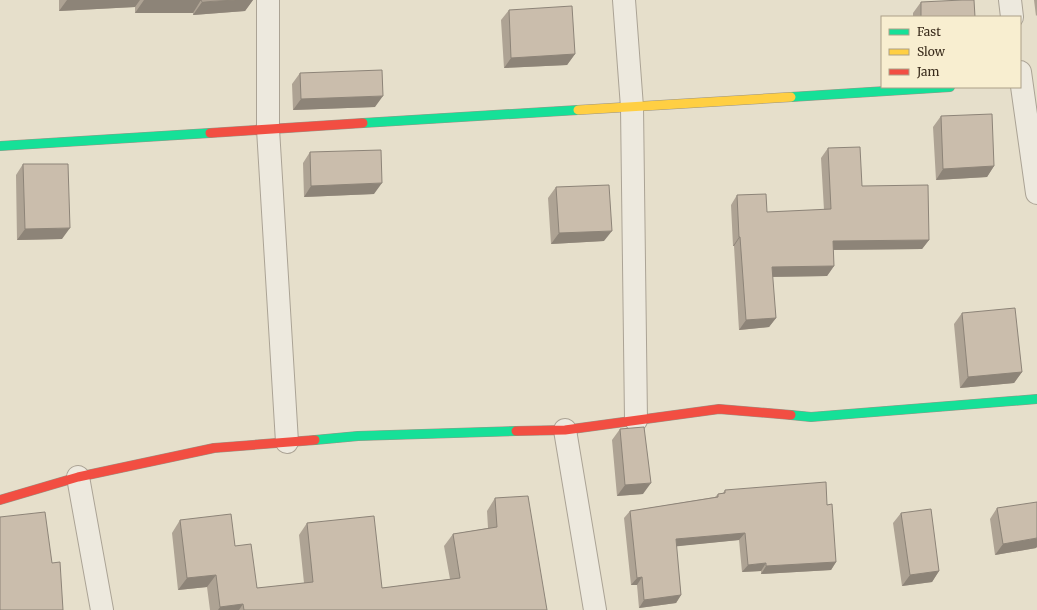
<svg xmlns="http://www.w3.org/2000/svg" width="1037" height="610" font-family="Merriweather,serif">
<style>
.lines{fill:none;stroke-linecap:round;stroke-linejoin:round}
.street-casing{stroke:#aba395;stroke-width:24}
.fast-casing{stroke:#9a9385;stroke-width:10}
.slow-casing{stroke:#9a9385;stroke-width:10}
.jam-casing{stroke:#9a9385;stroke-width:10}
.street{stroke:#ede9de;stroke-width:22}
.fast{stroke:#16e098;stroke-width:9}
.slow{stroke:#ffcf43;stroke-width:9}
.jam{stroke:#f24e42;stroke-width:9}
.wall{fill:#aea394}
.shaded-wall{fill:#8d8478}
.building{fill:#cabdac;stroke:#8d8478}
</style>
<rect width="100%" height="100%" fill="#e6dfcb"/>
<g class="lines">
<defs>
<path id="street" d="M 268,0 L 268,129 L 287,442
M 624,0 L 632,107 L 636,420
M 1010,0 L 1012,17
M 1020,72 L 1037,193
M 565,430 L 595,610
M 78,477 L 102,610"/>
<path id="fast" d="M 791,97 L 950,87
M 363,123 L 578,110
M 0,146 L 210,133
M 791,415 L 811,417 L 1037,399
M 315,440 L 358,436 L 516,431"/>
<path id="slow" d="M 578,110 L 791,97"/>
<path id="jam" d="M 210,133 L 363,123
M 516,431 L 565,430 L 719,409 L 791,415
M 0,500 L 78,477 L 214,448 L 315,440"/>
</defs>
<!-- street casing -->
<use href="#street" class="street-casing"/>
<!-- fast casing -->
<use href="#fast" class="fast-casing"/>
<!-- slow casing -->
<use href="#slow" class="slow-casing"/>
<!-- jam casing -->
<use href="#jam" class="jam-casing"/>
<!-- street -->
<use href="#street" class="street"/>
<!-- fast -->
<use href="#fast" class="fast"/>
<!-- slow -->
<use href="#slow" class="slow"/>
<!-- jam -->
<use href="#jam" class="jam"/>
</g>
<!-- wall -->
<path class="wall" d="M 59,0 L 253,0 L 245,11 L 193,15 L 193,13 L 135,13 L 135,7 L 59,11 Z
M 1034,0 L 1037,0 L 1037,15 L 1036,16 Z
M 921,2 L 975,17 L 913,17 L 913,13 Z
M 509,10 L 575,54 L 567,65 L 504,68 L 501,20 Z
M 300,73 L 375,107 L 293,110 L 292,84 Z
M 941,116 L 994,166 L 987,177 L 936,180 L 933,127 Z
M 828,148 L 862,186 L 929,240 L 922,249 L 833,250 L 834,266 L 827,276 L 772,277 L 776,318 L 769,327 L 739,330 L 734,246 L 733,246 L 731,205 L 737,195 L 767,212 L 824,210 L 821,158 Z
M 310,152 L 374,194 L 304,197 L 303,163 Z
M 23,164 L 62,239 L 17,240 L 16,175 Z
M 556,187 L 604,241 L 551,244 L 548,198 Z
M 962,313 L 1022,372 L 1014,383 L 960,388 L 954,324 Z
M 620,429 L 643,494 L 617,496 L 612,440 Z
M 725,490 L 827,505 L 836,562 L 831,570 L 761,574 L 761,571 L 742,572 L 739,540 L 676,546 L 681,595 L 676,603 L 639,608 L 637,585 L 631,585 L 624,518 L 630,511 L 715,497 L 718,494 L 723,493 Z
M 495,498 L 547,610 L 210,610 L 207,587 L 178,590 L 172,533 L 180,520 L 235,546 L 257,588 L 304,583 L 299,535 L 307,523 L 382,588 L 450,579 L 444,546 L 453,534 L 488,528 L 487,511 Z
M 997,508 L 1036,548 L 995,555 L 990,519 Z
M 901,513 L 939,571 L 932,582 L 902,586 L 893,523 Z"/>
<!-- shaded-wall -->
<path class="shaded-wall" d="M 67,0 L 140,0 L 135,7 L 59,11 Z
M 144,0 L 201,0 L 193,13 L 135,13 Z
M 236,0 L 253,0 L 245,11 L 193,15 L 202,2 Z
M 575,54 L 567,65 L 504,68 L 511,58 Z
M 383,96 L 375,107 L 293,110 L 301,99 Z
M 994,166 L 987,177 L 936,180 L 943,169 Z
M 382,183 L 374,194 L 304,197 L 311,186 Z
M 70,228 L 62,239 L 17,240 L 25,229 Z
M 612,231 L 604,241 L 551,244 L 559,233 Z
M 739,237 L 740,237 L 734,246 L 733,246 Z
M 929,240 L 922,249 L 826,250 L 833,241 Z
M 834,266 L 827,276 L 765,277 L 772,267 Z
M 776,318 L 769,327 L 739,330 L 746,320 Z
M 1022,372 L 1014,383 L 960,388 L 968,377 Z
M 651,483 L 643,494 L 617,496 L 625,485 Z
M 745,533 L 739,540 L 670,547 L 676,539 Z
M 1037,538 L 1037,547 L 1036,548 L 995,555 L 1003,544 Z
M 836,562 L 831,570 L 761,574 L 766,566 Z
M 766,563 L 761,571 L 742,572 L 748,565 Z
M 939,571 L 932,582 L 902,586 L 910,575 Z
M 216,575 L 207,587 L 178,590 L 187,578 Z
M 642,577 L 637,585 L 631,585 L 637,578 Z
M 681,595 L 676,603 L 639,608 L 644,600 Z
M 243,604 L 239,610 L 218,610 L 220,607 Z"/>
<!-- building -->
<path class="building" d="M 144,0 L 236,0 L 202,2 L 201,0 Z
M 962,0 L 974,0 L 975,17 L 921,17 L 921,2 Z
M 572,6 L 575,54 L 511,58 L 509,10 Z
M 382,70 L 383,96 L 301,99 L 300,73 Z
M 992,114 L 994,166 L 943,169 L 941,116 Z
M 860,147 L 862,186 L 928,185 L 929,240 L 833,241 L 834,266 L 772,267 L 776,318 L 746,320 L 740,237 L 739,237 L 737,195 L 766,194 L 767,212 L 831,209 L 828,148 Z
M 381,150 L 382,183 L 311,186 L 310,152 Z
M 23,164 L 68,164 L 70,228 L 25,229 Z
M 609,185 L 612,231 L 559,233 L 556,187 Z
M 1015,308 L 1022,372 L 968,377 L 962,313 Z
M 644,427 L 651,483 L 625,485 L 620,429 Z
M 826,482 L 827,505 L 832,504 L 836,562 L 766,566 L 766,563 L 748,565 L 745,533 L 676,539 L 681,595 L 644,600 L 642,577 L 637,578 L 630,511 L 718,497 L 718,494 L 725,493 L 725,490 Z
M 528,496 L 547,610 L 244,610 L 243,604 L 220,607 L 216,575 L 187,578 L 180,520 L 231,514 L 235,546 L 251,544 L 257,588 L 313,582 L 307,523 L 374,516 L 382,588 L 460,578 L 453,534 L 497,527 L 495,498 Z
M 1037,502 L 1037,538 L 1003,544 L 997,508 Z
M 931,509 L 939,571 L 910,575 L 901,513 Z
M 45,512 L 52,563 L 60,562 L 63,610 L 0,610 L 0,517 Z"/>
<!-- legend -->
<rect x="881" y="16" width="140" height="72" fill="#f8eed0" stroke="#aca088"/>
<rect x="889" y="29" width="20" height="6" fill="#16e098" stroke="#aca088"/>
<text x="917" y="36" font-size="12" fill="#3a2c1c">Fast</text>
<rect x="889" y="49" width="20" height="6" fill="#ffcf43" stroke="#aca088"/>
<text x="917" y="56" font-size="12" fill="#3a2c1c">Slow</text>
<rect x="889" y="69" width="20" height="6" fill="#f24e42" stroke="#aca088"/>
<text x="917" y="76" font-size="12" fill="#3a2c1c">Jam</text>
</svg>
